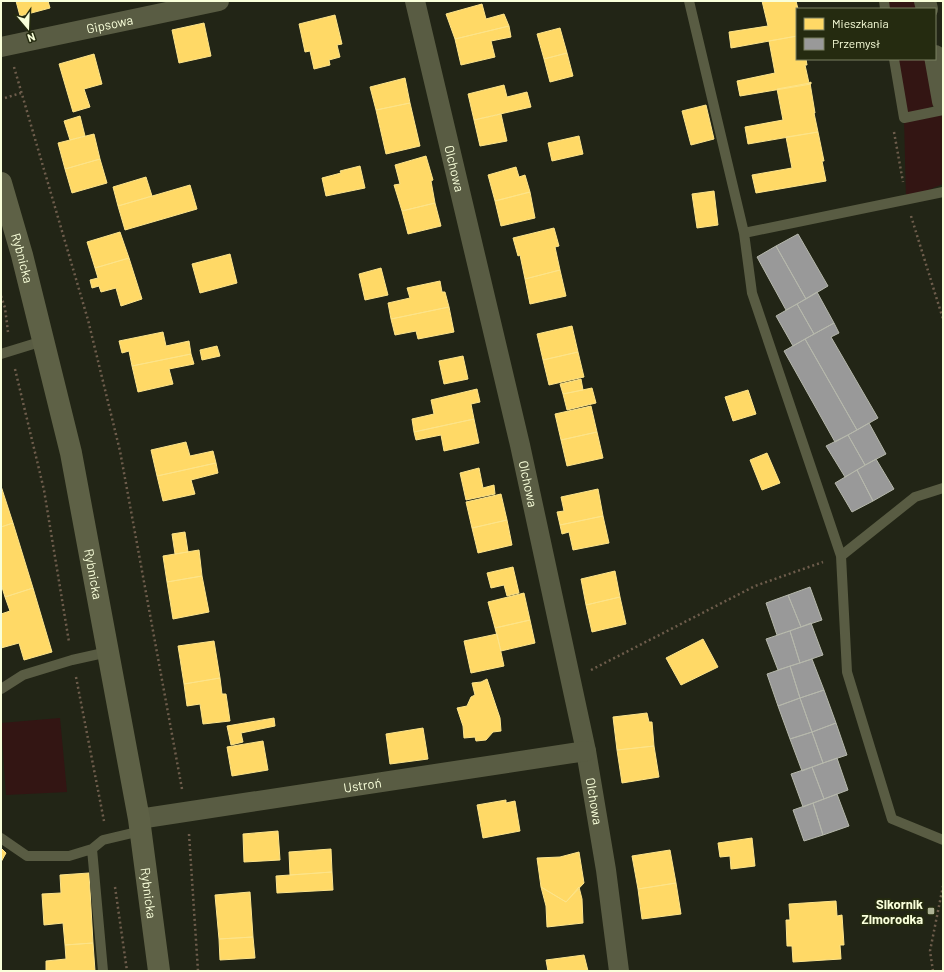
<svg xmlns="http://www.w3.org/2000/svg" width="944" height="972" font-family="Barlow,sans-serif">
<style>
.green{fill:#331513}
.homes{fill:#ffd966;stroke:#fde489}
.industry{fill:#999;stroke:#b6b8ac}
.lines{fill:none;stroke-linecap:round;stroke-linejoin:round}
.path{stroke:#6e5d4c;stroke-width:2.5;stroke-dasharray:2 3;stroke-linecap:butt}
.service{stroke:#595c43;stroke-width:10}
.minor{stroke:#595c43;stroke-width:20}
.tertiary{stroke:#595c43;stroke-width:22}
.secondary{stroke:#5e6146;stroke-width:22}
.poi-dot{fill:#aeb395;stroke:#252b10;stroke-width:1.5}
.labels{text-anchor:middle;stroke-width:4;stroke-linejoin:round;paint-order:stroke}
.street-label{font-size:13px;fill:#f9ffda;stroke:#252b10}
.poi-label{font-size:13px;font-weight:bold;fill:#f9ffda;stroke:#252b10;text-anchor:end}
</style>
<rect width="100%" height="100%" fill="#222516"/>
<!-- green -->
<path class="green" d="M 884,1 L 926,1 L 928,9 L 885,9 Z
M 894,59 L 935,59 L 943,102 L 906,117 L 943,110 L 943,184 L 906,199 L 904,118 Z
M 60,718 L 67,792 L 6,795 L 1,723 Z"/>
<!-- homes -->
<path class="homes" d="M 16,1 L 48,1 L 50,8 L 20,16 Z
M 762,1 L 796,1 L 798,9 L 797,36 L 731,48 L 729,32 L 768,26 Z
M 482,4 L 486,19 L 504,14 L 509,26 L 455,39 L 446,14 Z
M 335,15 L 342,44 L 337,45 L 340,57 L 329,60 L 330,65 L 314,69 L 310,51 L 305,52 L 299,24 Z
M 204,23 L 211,56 L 179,63 L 172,30 Z
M 509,26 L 511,37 L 491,41 L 495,57 L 461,65 L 455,39 Z
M 560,28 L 567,53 L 544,59 L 537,34 Z
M 797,36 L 797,59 L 806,59 L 807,65 L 805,65 L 809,83 L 811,82 L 811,84 L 740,96 L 737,81 L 775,73 L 769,41 Z
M 567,53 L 573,76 L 550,82 L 544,59 Z
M 94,54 L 102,84 L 84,89 L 90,107 L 73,112 L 59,64 Z
M 405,78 L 410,103 L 376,110 L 370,87 Z
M 810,83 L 815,113 L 814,113 L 818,132 L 748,144 L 745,127 L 783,120 L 777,89 Z
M 504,85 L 507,97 L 527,92 L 531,107 L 474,120 L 468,94 Z
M 410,103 L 420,146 L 386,154 L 376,110 Z
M 706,105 L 714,139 L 691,145 L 682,111 Z
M 501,114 L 507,141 L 480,146 L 474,120 Z
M 80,116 L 85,136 L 70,140 L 64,121 Z
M 818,132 L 824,161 L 822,161 L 826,181 L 756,193 L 752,175 L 792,168 L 786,137 Z
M 94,134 L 100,159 L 65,169 L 58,143 Z
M 579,136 L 583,154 L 552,161 L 548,143 Z
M 426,156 L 433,180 L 431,181 L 435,203 L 402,211 L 394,185 L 400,184 L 395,165 Z
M 100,159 L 107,183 L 72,193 L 65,169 Z
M 360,166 L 365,188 L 326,196 L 322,178 L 341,173 L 340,171 Z
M 516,167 L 519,177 L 525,175 L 530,192 L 495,201 L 488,175 Z
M 146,177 L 152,196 L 118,206 L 113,187 Z
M 190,185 L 197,209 L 125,230 L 118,206 Z
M 714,191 L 718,225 L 697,228 L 692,194 Z
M 530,192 L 535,218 L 501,226 L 495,201 Z
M 435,203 L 441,226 L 408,234 L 402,211 Z
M 554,228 L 559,246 L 555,247 L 560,270 L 525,279 L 520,255 L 518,256 L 513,238 Z
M 120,232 L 129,258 L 95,268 L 87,242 Z
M 230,254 L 237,283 L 200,293 L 192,264 Z
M 129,258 L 142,299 L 121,306 L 116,288 L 101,292 L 99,286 L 92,288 L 90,280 L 98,278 L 95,268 Z
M 381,268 L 388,295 L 365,300 L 359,274 Z
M 560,270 L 566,296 L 530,304 L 525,279 Z
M 440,281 L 442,292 L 445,292 L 449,307 L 391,319 L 388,303 L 410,298 L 407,288 Z
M 449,307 L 454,332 L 418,339 L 416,331 L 395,335 L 391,319 Z
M 572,326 L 578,352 L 543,360 L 537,334 Z
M 163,332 L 166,346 L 189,341 L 191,354 L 132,366 L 129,351 L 122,353 L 119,341 Z
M 217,346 L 220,356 L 202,360 L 200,350 Z
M 578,352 L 584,377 L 549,385 L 543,360 Z
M 191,354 L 194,364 L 169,369 L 173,384 L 138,392 L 132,366 Z
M 463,356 L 468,379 L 444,384 L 439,361 Z
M 581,379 L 583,390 L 563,394 L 560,384 Z
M 592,388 L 596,403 L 567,410 L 563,394 Z
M 477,389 L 480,402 L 471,404 L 474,419 L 414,432 L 412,419 L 434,414 L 431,400 Z
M 748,390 L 756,414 L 733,421 L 725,397 Z
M 591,406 L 597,432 L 561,440 L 555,414 Z
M 474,419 L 479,443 L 444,451 L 441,435 L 416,440 L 414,432 Z
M 597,432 L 603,458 L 567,466 L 561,440 Z
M 186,442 L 190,456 L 213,451 L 216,463 L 157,476 L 151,450 Z
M 767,453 L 780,483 L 762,490 L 750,460 Z
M 216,463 L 218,473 L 191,480 L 195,494 L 163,501 L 157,476 Z
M 479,468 L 483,488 L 494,485 L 495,494 L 466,500 L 460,473 Z
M 1,486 L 13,523 L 1,527 Z
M 598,489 L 603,516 L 560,525 L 557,512 L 564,511 L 561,497 Z
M 501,494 L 507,520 L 472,528 L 466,502 Z
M 603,516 L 609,543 L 573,550 L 569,532 L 562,534 L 560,525 Z
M 507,520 L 512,545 L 478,553 L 472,528 Z
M 13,523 L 33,588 L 5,597 L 1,584 L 1,527 Z
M 185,532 L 188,552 L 175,554 L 172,534 Z
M 199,550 L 202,576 L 167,582 L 163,556 Z
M 513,567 L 519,593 L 507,596 L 504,585 L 491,588 L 487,573 Z
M 615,571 L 620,597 L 586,605 L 581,579 Z
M 202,576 L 209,612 L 173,619 L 167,582 Z
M 33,588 L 52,652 L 24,660 L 19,643 L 1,648 L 1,614 L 10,611 L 5,597 Z
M 524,593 L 530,620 L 495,628 L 488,602 Z
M 620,597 L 626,624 L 592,632 L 586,605 Z
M 530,620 L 535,643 L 501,651 L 495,628 Z
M 497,634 L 504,666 L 471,673 L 464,641 Z
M 703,639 L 718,667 L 681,685 L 666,658 Z
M 214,641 L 220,678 L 184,684 L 178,646 Z
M 220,678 L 222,694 L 226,694 L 230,721 L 203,724 L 200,704 L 187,706 L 184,684 Z
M 487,679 L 500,718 L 501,731 L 493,732 L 486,740 L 476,741 L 475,737 L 464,738 L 463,726 L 457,708 L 467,706 L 471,697 L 475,695 L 472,683 L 481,682 Z
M 647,713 L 649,722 L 652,722 L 654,746 L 617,750 L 613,717 Z
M 274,718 L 275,726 L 241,733 L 243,742 L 231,745 L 227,726 Z
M 423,728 L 428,759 L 390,764 L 386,734 Z
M 263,741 L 268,770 L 232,776 L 227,747 Z
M 654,746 L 659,777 L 622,783 L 617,750 Z
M 506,800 L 506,803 L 515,801 L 520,831 L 483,838 L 477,805 Z
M 278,831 L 280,860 L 244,862 L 243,834 Z
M 752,838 L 755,866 L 731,869 L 730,856 L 720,857 L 718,843 Z
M 1,848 L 6,853 L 1,862 Z
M 331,849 L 332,872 L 290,875 L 289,852 Z
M 670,850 L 676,883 L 638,889 L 632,856 Z
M 579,852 L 584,883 L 566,902 L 541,887 L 537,858 L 560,857 Z
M 332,872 L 333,890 L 277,893 L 276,876 Z
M 89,873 L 93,943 L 65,945 L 63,923 L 44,925 L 42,894 L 61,893 L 60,875 Z
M 676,883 L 681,914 L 642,919 L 638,889 Z
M 541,887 L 566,902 L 579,887 L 582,899 L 583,923 L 547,927 L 546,906 Z
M 250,892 L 253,937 L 219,939 L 215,895 Z
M 836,901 L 837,916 L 842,915 L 844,945 L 840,945 L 841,959 L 793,962 L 792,946 L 787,946 L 786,920 L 790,920 L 789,904 Z
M 253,937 L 255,958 L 220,960 L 219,939 Z
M 93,943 L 95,971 L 46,971 L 46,961 L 66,959 L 65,945 Z
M 584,955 L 588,971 L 548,971 L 546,960 Z"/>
<!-- industry -->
<path class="industry" d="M 798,234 L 828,286 L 806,299 L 776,246 Z
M 776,246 L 806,299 L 786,310 L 757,257 Z
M 817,292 L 834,323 L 814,334 L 797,304 Z
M 797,304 L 814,334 L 793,346 L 776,316 Z
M 834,323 L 839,333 L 831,337 L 878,418 L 857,430 L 805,339 Z
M 805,339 L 857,430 L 835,442 L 784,351 Z
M 869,423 L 886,454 L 865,465 L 848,435 Z
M 848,435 L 865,465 L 845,477 L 826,446 Z
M 876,459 L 894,489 L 873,501 L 857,470 Z
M 857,470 L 873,501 L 852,512 L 835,483 Z
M 810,587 L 822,620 L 801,627 L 788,595 Z
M 788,595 L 801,627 L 777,635 L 766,603 Z
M 811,623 L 823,655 L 800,663 L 790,631 Z
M 790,631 L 800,663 L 778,670 L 766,639 Z
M 812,659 L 824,690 L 800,698 L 790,666 Z
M 790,666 L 800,698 L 778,706 L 767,674 Z
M 824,690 L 836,723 L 812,732 L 800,698 Z
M 800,698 L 812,732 L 790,739 L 778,706 Z
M 836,723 L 847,755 L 823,763 L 812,732 Z
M 812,732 L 823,763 L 802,771 L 790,739 Z
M 837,758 L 848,790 L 824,799 L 812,767 Z
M 812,767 L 824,799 L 803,807 L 791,774 Z
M 837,794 L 849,826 L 823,835 L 813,803 Z
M 813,803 L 823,835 L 804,841 L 793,810 Z"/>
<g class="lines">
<!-- path -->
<path class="path" d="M 14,67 L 88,320 L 120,451 L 182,789
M 5,98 L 21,93
M 894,132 L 903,182
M 911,216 L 943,319
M 1,296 L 5,308 L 8,332
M 15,369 L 44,490 L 69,642
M 591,670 L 755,586 L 823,562
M 76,677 L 104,821
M 189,834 L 198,971
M 115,887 L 127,971
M 933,971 L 930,951 L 943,886"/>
<!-- service -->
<path class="service" d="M 689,1 L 744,233 L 752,293 L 841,556 L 847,672 L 892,819 L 943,840
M 884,1 L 885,9
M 894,59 L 904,118 L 943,110
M 744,233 L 943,192
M 1,354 L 43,341
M 841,556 L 915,497 L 943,488
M 1,689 L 23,675 L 72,660 L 108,652
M 1,838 L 27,856 L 69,856 L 92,849 L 103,840 L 141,831
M 92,849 L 103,971"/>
<!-- minor -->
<g class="minor">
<path id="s1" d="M 415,1 L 520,445 L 586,751 L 606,870 L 619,971"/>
<path id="s2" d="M 1,47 L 219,1"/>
<path id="s3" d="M 139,819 L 586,751"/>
</g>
<!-- tertiary -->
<path class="tertiary" d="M 925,1 L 927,9
M 935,56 L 943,101"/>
<!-- secondary -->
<path class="secondary" id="s4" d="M 1,183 L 22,255 L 71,453 L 139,819 L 159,971"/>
</g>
<!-- markers -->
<rect class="poi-dot" x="927" y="907" width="8" height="8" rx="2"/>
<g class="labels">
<!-- street labels -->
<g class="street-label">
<text dy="5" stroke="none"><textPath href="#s2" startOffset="111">Gipsowa</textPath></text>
<text dy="5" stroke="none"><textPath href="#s1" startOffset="172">Olchowa</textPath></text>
<text dy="5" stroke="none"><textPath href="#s4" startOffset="78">Rybnicka</textPath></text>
<text dy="5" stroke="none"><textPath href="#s1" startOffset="496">Olchowa</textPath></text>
<text dy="5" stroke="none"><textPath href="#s4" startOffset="402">Rybnicka</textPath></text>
<text dy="5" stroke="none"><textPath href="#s3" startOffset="226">Ustroń</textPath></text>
<text dy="5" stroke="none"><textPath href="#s1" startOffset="820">Olchowa</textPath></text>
<text dy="5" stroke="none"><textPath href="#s4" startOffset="726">Rybnicka</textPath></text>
</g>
<!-- poi labels -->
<g class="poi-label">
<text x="923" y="909">Sikornik<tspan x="923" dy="15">Zimorodka</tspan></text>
</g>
</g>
<!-- border -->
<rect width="944" height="972" fill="none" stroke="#f9ffda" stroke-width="4"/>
<!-- legend -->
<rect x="796" y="8" width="140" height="52" fill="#252b10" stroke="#7a8061"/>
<rect x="804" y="18" width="20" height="12" fill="#ffd966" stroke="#7a8061"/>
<text x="832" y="28" font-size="12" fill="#f9ffda">Mieszkania</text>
<rect x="804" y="38" width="20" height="12" fill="#999999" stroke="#7a8061"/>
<text x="832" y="48" font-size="12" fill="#f9ffda">Przemysł</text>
<!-- north arrow -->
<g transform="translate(28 28) rotate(161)" stroke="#252b10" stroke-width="3" paint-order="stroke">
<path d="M0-3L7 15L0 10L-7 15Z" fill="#f9ffda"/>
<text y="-6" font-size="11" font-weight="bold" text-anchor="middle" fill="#f9ffda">N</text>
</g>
</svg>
